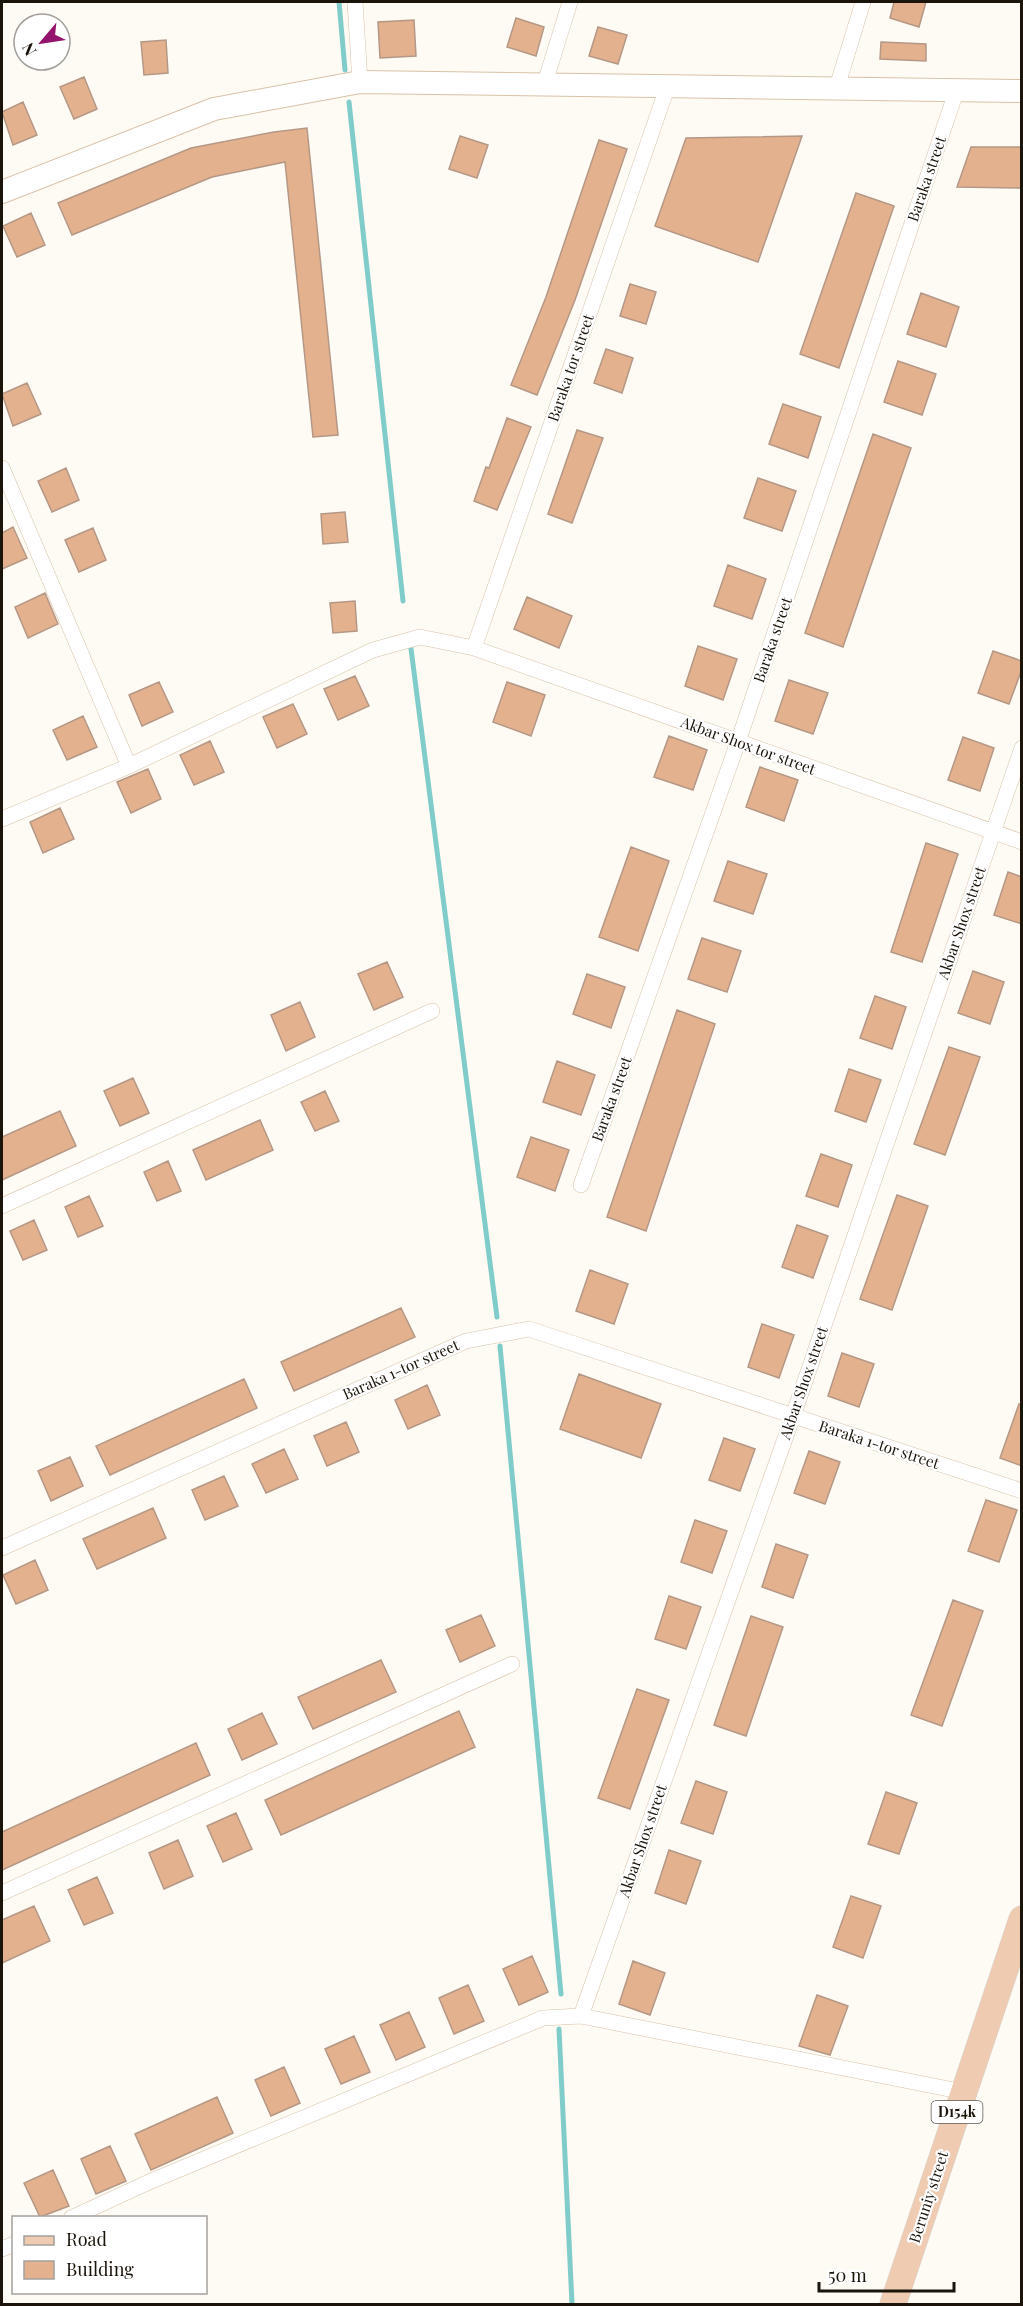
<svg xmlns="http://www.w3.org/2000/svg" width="1023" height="2306" font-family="'Playfair Display',serif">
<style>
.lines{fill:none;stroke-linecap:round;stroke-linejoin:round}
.stream{stroke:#80cccb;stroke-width:5}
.building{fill:#e4b18f;stroke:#b49885;stroke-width:1.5}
.street-casing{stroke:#d8c2a8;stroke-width:16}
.secondary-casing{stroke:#d8c2a8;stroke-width:24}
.primary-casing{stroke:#d6d5d3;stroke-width:27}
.street{stroke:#fff;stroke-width:15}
.secondary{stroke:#fff;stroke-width:22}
.primary{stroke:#eecbb1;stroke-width:26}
.labels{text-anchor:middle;stroke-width:4.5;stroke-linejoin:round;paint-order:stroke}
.shield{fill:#fff;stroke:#5f5a54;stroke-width:1.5}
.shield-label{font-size:14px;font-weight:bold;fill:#1b140a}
.street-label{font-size:15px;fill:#1b140a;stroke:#fff}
</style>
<rect width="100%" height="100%" fill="#fefaf4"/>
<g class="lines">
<!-- stream -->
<path class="stream" d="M 339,2 L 345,70
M 349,102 L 403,601
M 410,641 L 497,1317
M 500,1346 L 561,1994
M 559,2029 L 572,2304"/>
</g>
<!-- building -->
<path class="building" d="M 894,2 L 926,2 L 919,27 L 890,18 Z
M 516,18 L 544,27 L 536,56 L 507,47 Z
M 414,20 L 416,56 L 380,58 L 378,22 Z
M 598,27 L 627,35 L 618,64 L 589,56 Z
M 166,40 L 168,73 L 144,75 L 141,42 Z
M 881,42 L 926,44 L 926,61 L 880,59 Z
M 84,77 L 97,109 L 74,119 L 60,87 Z
M 23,102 L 37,135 L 13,145 L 2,112 Z
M 307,128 L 338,435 L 313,437 L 285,162 L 212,177 L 72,235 L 58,203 L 191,148 L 274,132 Z
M 460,136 L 488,145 L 477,178 L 449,169 Z
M 802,136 L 758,262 L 655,226 L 686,138 Z
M 599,140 L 627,149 L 575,300 L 537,395 L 511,385 L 546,297 Z
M 971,147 L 1022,147 L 1022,188 L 957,187 Z
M 856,193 L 894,206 L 839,368 L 800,354 Z
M 31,213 L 45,245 L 17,257 L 3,226 Z
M 630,284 L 656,292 L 646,324 L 620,316 Z
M 921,293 L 959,307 L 946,347 L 907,334 Z
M 606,349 L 633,358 L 622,393 L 594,383 Z
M 898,361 L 936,374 L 922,415 L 884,402 Z
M 27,383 L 41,414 L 13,426 L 2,394 Z
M 783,404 L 821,417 L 808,458 L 769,444 Z
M 507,418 L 531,427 L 497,510 L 474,501 L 486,467 L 489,468 Z
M 577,430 L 603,438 L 572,523 L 548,514 Z
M 873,434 L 911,448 L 843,647 L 805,633 Z
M 66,468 L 79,500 L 52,512 L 38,481 Z
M 758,478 L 796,491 L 782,531 L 744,518 Z
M 345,512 L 348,542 L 323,544 L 321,514 Z
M 13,527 L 27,558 L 2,569 L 2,533 Z
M 93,528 L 106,560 L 79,572 L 65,540 Z
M 728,565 L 766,579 L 752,619 L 714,606 Z
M 45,593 L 58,624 L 28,638 L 15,607 Z
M 527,597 L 572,616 L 559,648 L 514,629 Z
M 355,601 L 357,631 L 333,633 L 330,603 Z
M 698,646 L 737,659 L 723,700 L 685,686 Z
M 993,651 L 1022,661 L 1022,669 L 1009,704 L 978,693 Z
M 355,676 L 369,706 L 338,720 L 324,689 Z
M 789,680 L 828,693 L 813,734 L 775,721 Z
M 159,682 L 173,712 L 142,726 L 129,695 Z
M 507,682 L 545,695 L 531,736 L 493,722 Z
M 293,704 L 307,734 L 277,748 L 263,717 Z
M 83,716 L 97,747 L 67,760 L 53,730 Z
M 669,736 L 707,750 L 693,790 L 654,777 Z
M 963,737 L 994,748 L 980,791 L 948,780 Z
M 210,741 L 224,772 L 194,785 L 180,755 Z
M 760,767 L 798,780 L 784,821 L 746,807 Z
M 148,769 L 161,799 L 131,813 L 117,782 Z
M 60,808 L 74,839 L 43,853 L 30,822 Z
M 926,843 L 958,854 L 922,962 L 891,952 Z
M 631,847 L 669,861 L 638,951 L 599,937 Z
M 728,861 L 767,874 L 753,914 L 714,901 Z
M 1008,872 L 1022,877 L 1022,924 L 994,915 Z
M 702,938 L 741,951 L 727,992 L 688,979 Z
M 387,962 L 403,997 L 374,1010 L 358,974 Z
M 973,971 L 1004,982 L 990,1024 L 958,1013 Z
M 587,974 L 625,987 L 611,1028 L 573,1014 Z
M 875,996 L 906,1007 L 892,1049 L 860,1038 Z
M 300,1002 L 315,1037 L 286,1051 L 271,1015 Z
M 677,1010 L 715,1024 L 646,1231 L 607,1217 Z
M 949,1047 L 980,1057 L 945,1155 L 914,1144 Z
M 557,1061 L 595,1075 L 581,1115 L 543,1102 Z
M 849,1069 L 881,1080 L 866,1122 L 835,1111 Z
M 133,1078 L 149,1113 L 120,1126 L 104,1091 Z
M 325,1091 L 339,1121 L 315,1131 L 301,1102 Z
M 60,1111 L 76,1146 L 2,1180 L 2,1137 Z
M 260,1120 L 273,1150 L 206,1180 L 193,1150 Z
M 531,1137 L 569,1150 L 555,1191 L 517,1177 Z
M 821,1154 L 852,1165 L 838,1207 L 806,1196 Z
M 168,1161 L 181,1191 L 157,1201 L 144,1172 Z
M 897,1195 L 928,1206 L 892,1310 L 860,1299 Z
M 89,1196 L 103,1226 L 78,1237 L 65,1207 Z
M 34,1220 L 47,1250 L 23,1260 L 10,1231 Z
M 797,1225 L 828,1236 L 813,1278 L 782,1267 Z
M 590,1270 L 628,1284 L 614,1324 L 576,1311 Z
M 401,1308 L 415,1337 L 294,1391 L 281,1362 Z
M 762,1324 L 794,1335 L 779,1378 L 748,1367 Z
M 842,1353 L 874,1364 L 859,1407 L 828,1396 Z
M 579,1374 L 661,1404 L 641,1458 L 560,1429 Z
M 244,1379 L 257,1408 L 110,1475 L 96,1446 Z
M 427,1385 L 440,1415 L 408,1429 L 395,1400 Z
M 1019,1404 L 1022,1404 L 1022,1466 L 1000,1458 Z
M 346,1422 L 359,1452 L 327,1466 L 314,1436 Z
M 724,1438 L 755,1449 L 740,1491 L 709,1480 Z
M 284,1449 L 298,1479 L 266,1493 L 252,1464 Z
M 809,1451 L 840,1462 L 825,1504 L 794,1493 Z
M 70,1457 L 83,1486 L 51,1501 L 38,1471 Z
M 224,1476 L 238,1506 L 205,1520 L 192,1490 Z
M 986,1500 L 1017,1510 L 999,1562 L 968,1551 Z
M 153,1508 L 166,1538 L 97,1569 L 83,1539 Z
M 695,1520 L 727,1531 L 712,1573 L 681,1562 Z
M 776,1544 L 808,1555 L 793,1598 L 762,1587 Z
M 35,1560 L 48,1590 L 16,1604 L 3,1575 Z
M 669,1596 L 701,1607 L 686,1649 L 655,1639 Z
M 953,1600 L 983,1611 L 942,1726 L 911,1715 Z
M 481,1615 L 495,1646 L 460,1662 L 446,1630 Z
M 751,1616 L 783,1627 L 746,1736 L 714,1725 Z
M 381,1660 L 396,1692 L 313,1729 L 298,1697 Z
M 637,1689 L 669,1700 L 630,1809 L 598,1798 Z
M 459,1711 L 475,1747 L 281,1835 L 265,1800 Z
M 262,1713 L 277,1744 L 242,1760 L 228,1729 Z
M 196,1743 L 210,1775 L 2,1870 L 2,1832 Z
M 696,1781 L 727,1792 L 713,1834 L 681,1823 Z
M 886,1792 L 917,1803 L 899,1854 L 868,1844 Z
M 236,1813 L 252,1849 L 223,1862 L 207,1826 Z
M 178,1840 L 193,1876 L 164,1889 L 149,1853 Z
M 669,1850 L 701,1861 L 686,1904 L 655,1893 Z
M 97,1877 L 113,1913 L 84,1925 L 68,1890 Z
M 851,1896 L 881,1906 L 863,1958 L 833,1947 Z
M 34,1906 L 50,1941 L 2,1963 L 2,1920 Z
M 532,1956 L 548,1992 L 519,2005 L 503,1969 Z
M 633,1961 L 665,1973 L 650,2015 L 619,2004 Z
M 468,1985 L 484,2021 L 454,2034 L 439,1998 Z
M 817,1995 L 848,2006 L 830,2055 L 799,2046 Z
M 409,2012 L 425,2047 L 396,2060 L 380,2025 Z
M 354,2036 L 370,2072 L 341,2084 L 325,2049 Z
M 284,2067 L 300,2103 L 271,2116 L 255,2080 Z
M 217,2097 L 233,2133 L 151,2170 L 135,2134 Z
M 110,2146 L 126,2181 L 96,2194 L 81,2159 Z
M 53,2170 L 69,2206 L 40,2217 L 24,2183 Z"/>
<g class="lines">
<defs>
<path id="street" d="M 355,2 L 360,82
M 544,86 L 570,2
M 837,87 L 863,2
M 2,468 L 129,766
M 474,648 L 667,88
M 2,819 L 129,766 L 373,650 L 420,637 L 474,648 L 1022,842
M 581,1185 L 738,742 L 956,92
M 2,1206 L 432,1011
M 2,1548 L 466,1341 L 529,1329 L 1022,1491
M 2,1893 L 512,1664
M 581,2016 L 793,1416 L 1022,748
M 71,2218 L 149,2182 L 543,2018 L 581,2016 L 964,2092
M 2,2249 L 14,2244"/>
<path id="secondary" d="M 2,192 L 214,109 L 360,82 L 1022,91"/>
<path id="primary" d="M 893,2304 L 1022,1919"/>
</defs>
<!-- street casing -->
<use href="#street" class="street-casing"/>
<!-- secondary casing -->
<use href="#secondary" class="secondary-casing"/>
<!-- primary casing -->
<use href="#primary" class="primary-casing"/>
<!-- street -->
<use href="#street" class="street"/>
<!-- secondary -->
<use href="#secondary" class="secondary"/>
<!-- primary -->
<use href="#primary" class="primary"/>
</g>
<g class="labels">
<!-- shield labels -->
<rect class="shield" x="931.5" y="2101" width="51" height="22" rx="4.5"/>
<g class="shield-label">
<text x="957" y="2117">D154k</text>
</g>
<!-- street labels -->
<g class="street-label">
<text transform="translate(927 179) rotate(-71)" y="5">Baraka street</text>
<text transform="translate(571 368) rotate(-71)" y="5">Baraka tor street</text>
<text transform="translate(773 640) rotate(-71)" y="5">Baraka street</text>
<text transform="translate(748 746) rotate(20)" y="5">Akbar Shox tor street</text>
<text transform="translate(962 923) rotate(-71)" y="5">Akbar Shox street</text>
<text transform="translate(612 1099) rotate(-70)" y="5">Baraka street</text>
<text transform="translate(401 1370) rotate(-24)" y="5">Baraka 1-tor street</text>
<text transform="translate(804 1383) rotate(-71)" y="5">Akbar Shox street</text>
<text transform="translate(879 1445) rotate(18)" y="5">Baraka 1-tor street</text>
<text transform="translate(643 1841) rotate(-71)" y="5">Akbar Shox street</text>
<text transform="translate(929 2197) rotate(-72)" y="5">Beruniy street</text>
</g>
</g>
<!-- border -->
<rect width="1023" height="2306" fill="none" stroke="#1b140a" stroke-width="6"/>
<!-- legend -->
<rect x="12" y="2216" width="195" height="78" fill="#ffffff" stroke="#a4a19d" stroke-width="1.5"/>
<rect x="24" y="2236" width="30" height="9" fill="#eecbb1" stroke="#a4a19d" stroke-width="1.5"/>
<text x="66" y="2246" font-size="18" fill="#1b140a">Road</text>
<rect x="24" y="2261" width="30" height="18" fill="#e4b18f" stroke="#a4a19d" stroke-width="1.5"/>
<text x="66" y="2276" font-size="18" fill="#1b140a">Building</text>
<!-- north arrow -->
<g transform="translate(42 42) rotate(241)"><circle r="28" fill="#ffffff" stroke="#a4a19d" stroke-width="1.5"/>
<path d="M0-4.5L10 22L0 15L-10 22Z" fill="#94136d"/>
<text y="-9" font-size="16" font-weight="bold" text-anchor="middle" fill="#1b140a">N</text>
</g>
<!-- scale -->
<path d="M819 2282v9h135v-9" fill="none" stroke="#1b140a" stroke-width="3"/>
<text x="828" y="2282" font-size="18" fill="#1b140a" stroke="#ffffff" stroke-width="4.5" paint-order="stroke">50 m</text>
</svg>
